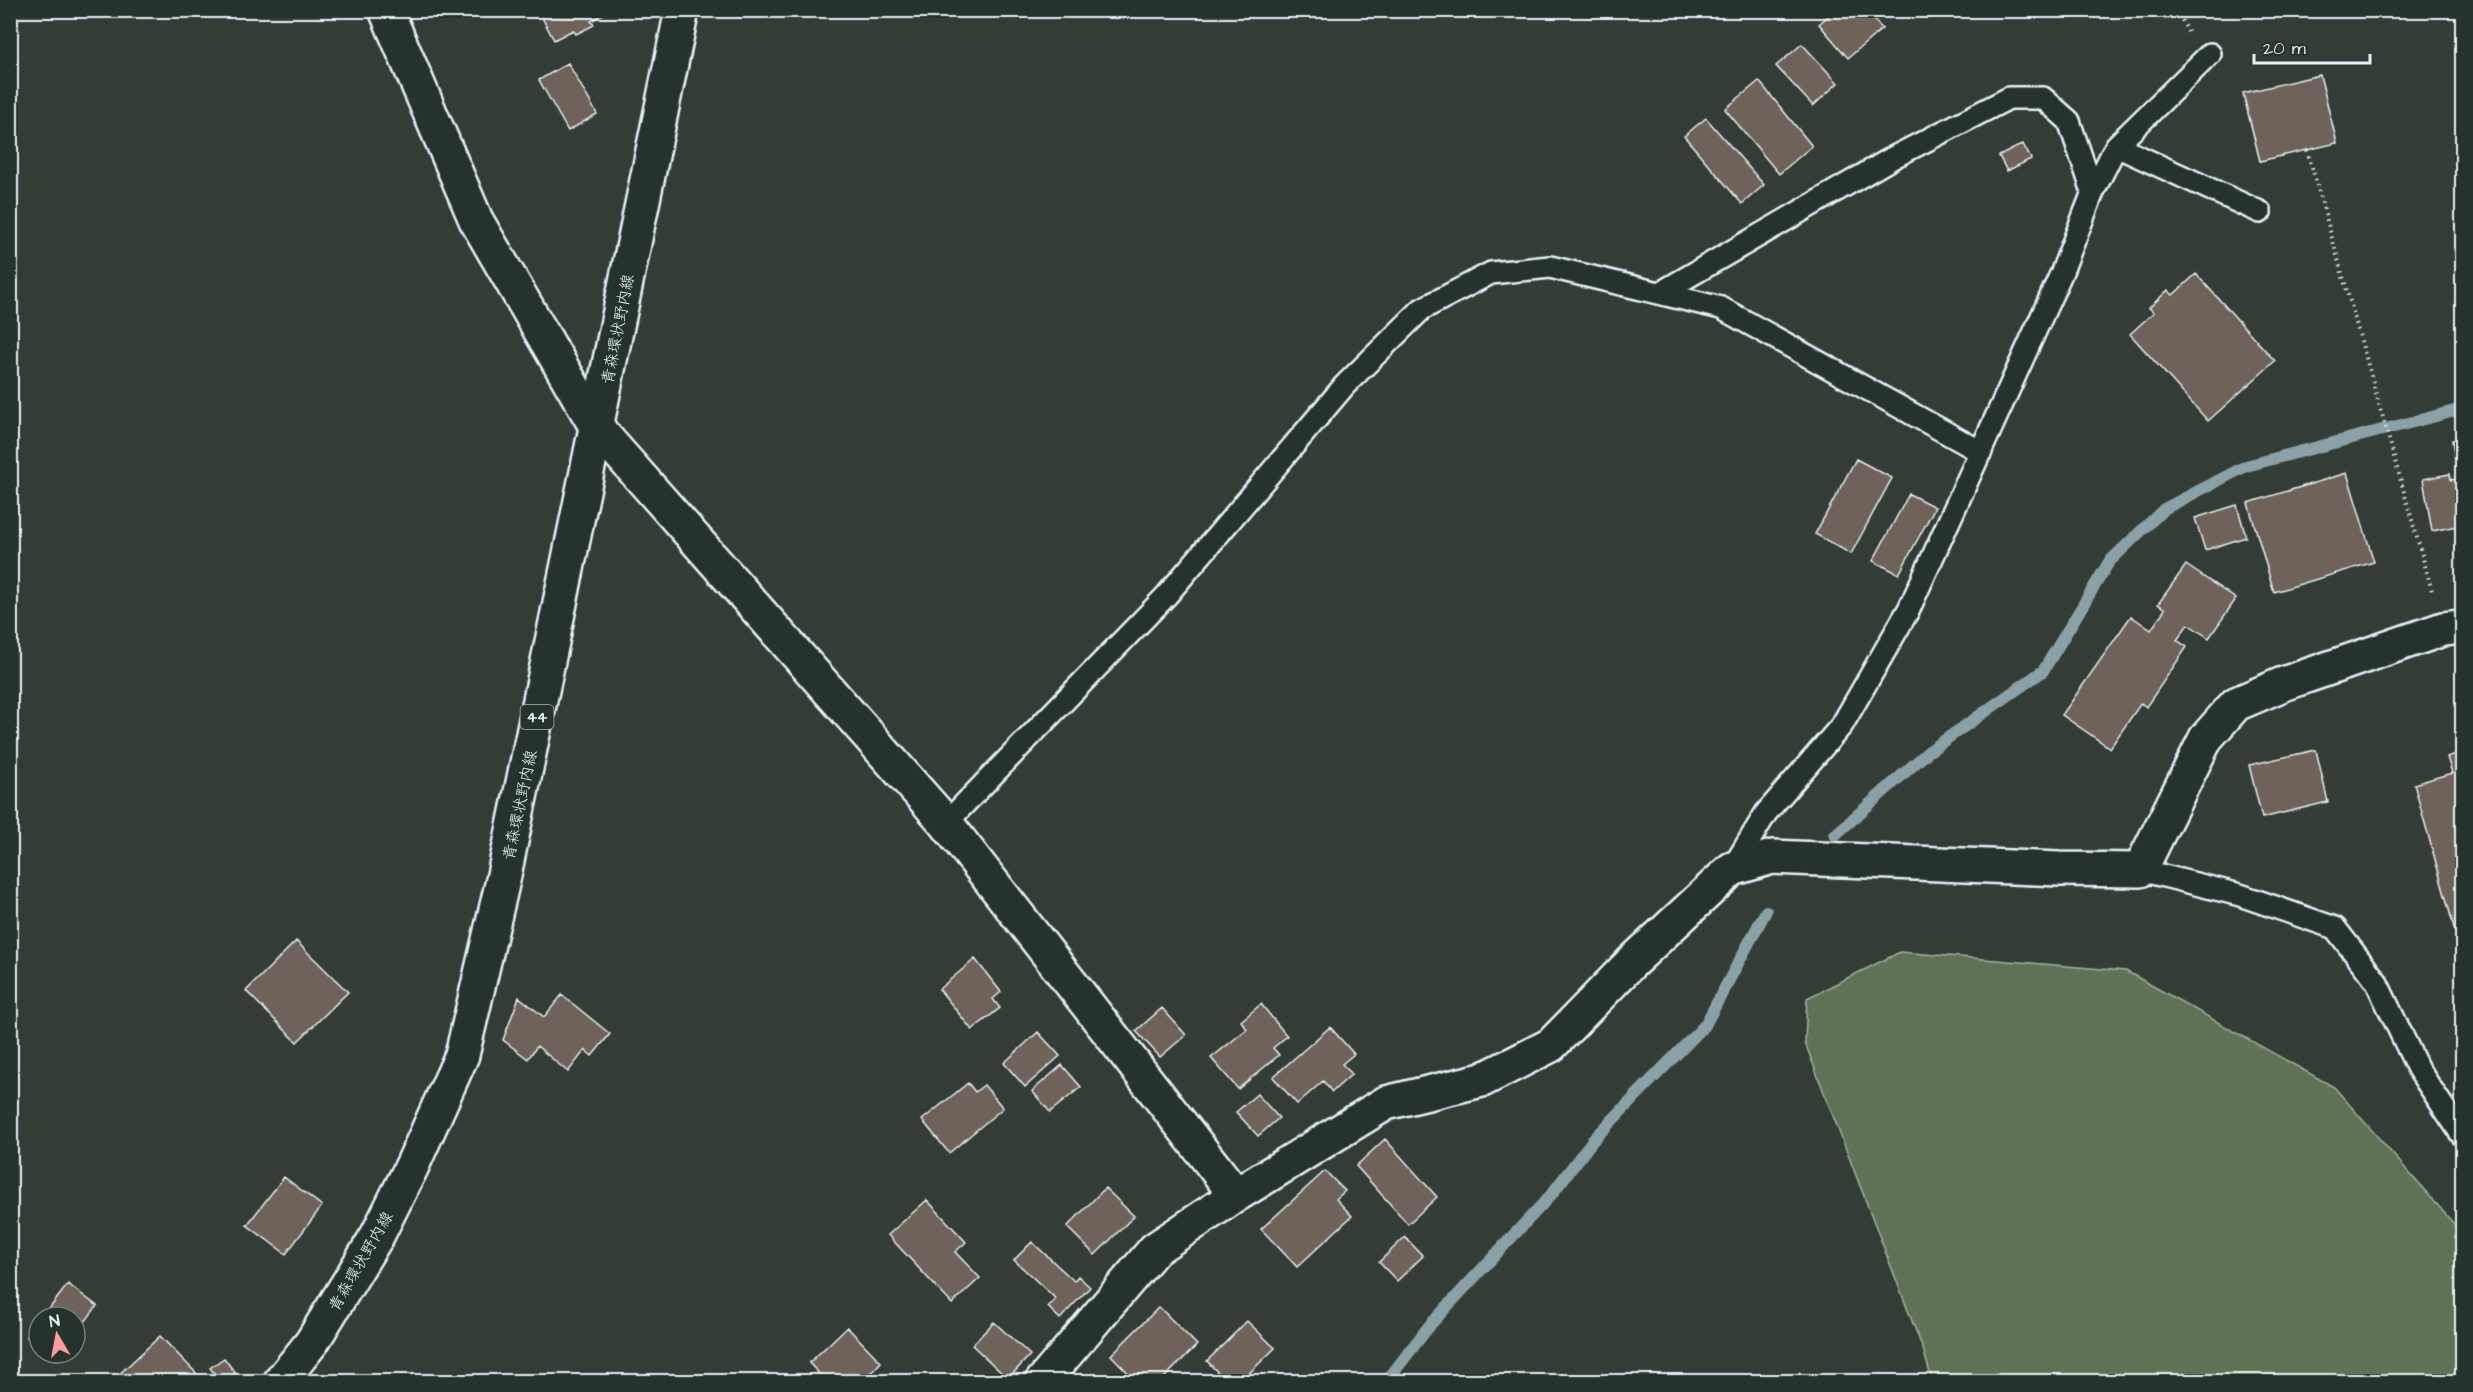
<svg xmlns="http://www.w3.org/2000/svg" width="2473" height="1392" font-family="'Architects Daughter','Klee One',sans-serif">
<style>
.green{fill:#607254;stroke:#a4b2a6;stroke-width:1.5}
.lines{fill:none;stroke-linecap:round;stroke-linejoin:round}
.stream{stroke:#8aa2a7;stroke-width:12}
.building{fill:#6e625a;stroke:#e8f1f8;stroke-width:1.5}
.service-casing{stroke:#e8f1f8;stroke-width:26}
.minor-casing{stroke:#e8f1f8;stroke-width:38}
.primary-casing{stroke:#e8f1f8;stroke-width:38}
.path{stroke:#e8f1f8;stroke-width:4;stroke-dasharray:1.5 4.5;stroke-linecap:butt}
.service{stroke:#26332d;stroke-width:21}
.minor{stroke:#26332d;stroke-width:33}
.primary{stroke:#26332d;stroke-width:33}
.labels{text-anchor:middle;stroke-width:4.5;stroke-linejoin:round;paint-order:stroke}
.shield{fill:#26332d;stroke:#aeb8bb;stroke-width:1.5}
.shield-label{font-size:15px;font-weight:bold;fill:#e8f1f8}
.street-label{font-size:16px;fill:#e8f1f8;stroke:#26332d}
</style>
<rect width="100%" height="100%" fill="#343c36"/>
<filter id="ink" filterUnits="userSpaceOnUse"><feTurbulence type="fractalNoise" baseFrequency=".0167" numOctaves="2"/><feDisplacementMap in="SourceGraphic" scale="12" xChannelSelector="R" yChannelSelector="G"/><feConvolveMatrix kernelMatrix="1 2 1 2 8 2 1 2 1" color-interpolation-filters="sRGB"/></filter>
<g filter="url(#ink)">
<!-- green -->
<path class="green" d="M 1900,952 L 2126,971 L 2334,1087 L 2462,1233 L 2462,1381 L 1932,1381 L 1924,1352 L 1805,1043 L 1807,998 Z"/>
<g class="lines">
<!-- stream -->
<path class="stream" d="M 1835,835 L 1928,752 L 2043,671 L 2109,562 L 2164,509 L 2246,466 L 2462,409
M 1386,1382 L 1430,1325 L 1551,1195 L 1593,1140 L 1705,1025 L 1766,911"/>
</g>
<!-- building -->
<path class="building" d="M 538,10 L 604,10 L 605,13 L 591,21 L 594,25 L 576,34 L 573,30 L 554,40 Z
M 1835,10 L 1866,10 L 1882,29 L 1848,58 L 1819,24 Z
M 1802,44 L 1838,83 L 1813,106 L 1776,66 Z
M 568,63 L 597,114 L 568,131 L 539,80 Z
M 2320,75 L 2337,143 L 2260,161 L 2243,93 Z
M 1759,81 L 1812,146 L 1779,174 L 1725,109 Z
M 1706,118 L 1764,185 L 1742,204 L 1684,136 Z
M 2023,144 L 2031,159 L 2007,171 L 1999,156 Z
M 2196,274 L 2275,361 L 2208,421 L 2130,334 L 2154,312 L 2149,308 L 2168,290 L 2173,295 Z
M 2462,438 L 2462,457 L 2455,459 L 2452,440 Z
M 1856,459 L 1892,478 L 1851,554 L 1815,534 Z
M 2347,473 L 2374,562 L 2274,592 L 2248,503 Z
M 2450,474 L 2451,480 L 2462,478 L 2462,525 L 2432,531 L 2423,479 Z
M 1909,494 L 1935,507 L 1899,574 L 1873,561 Z
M 2237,505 L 2246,537 L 2205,550 L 2195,518 Z
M 2186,565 L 2236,599 L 2209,638 L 2188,624 L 2177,640 L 2187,647 L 2146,707 L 2141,703 L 2110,748 L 2062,715 L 2131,616 L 2151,630 L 2165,609 L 2158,604 Z
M 2316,750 L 2328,802 L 2262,818 L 2249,765 Z
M 2462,752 L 2462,941 L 2458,942 L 2414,784 L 2452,773 L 2447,757 Z
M 296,941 L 348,992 L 297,1042 L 246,991 Z
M 975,959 L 1001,992 L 993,999 L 1000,1008 L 972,1030 L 939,989 Z
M 562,995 L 610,1034 L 592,1056 L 585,1050 L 568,1072 L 537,1046 L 528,1059 L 503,1040 L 519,997 L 544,1017 Z
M 1261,1004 L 1287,1036 L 1273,1048 L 1279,1055 L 1238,1089 L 1211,1058 L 1247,1029 L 1241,1021 Z
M 1162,1008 L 1186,1035 L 1160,1057 L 1136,1031 Z
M 1330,1027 L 1354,1054 L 1342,1064 L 1352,1074 L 1332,1092 L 1323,1081 L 1297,1104 L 1273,1077 Z
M 1038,1032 L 1060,1056 L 1025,1087 L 1004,1063 Z
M 1062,1065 L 1081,1087 L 1050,1112 L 1032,1091 Z
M 968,1083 L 975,1092 L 984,1085 L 1003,1108 L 949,1153 L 922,1120 Z
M 1257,1094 L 1279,1118 L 1258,1136 L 1236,1112 Z
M 1385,1139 L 1437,1197 L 1408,1224 L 1356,1166 Z
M 1325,1171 L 1345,1191 L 1336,1199 L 1352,1216 L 1297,1267 L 1261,1229 Z
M 284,1177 L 322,1206 L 286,1254 L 247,1225 Z
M 1105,1188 L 1134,1216 L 1095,1255 L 1067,1227 Z
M 927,1200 L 966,1242 L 955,1252 L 980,1278 L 952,1304 L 888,1235 Z
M 1405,1237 L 1423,1256 L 1397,1281 L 1379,1262 Z
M 1032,1242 L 1074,1281 L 1078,1276 L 1090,1287 L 1060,1319 L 1048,1307 L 1056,1299 L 1014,1260 Z
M 68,1284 L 97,1306 L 75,1335 L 75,1317 L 43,1317 Z
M 1159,1307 L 1197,1345 L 1160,1382 L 1137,1382 L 1111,1355 Z
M 1247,1321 L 1275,1348 L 1240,1382 L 1227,1382 L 1207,1361 Z
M 39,1322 L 39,1346 L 27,1337 Z
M 994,1322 L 1030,1355 L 1008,1379 L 972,1345 Z
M 847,1327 L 881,1362 L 871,1373 L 876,1378 L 873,1382 L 827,1382 L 809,1363 Z
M 160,1336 L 200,1377 L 195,1382 L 113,1380 Z
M 48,1353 L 62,1353 L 57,1360 Z
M 224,1358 L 242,1382 L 221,1382 L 210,1368 Z"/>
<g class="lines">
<defs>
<path id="service" d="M 2116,146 L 2210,54
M 1660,293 L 1894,157 L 2009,98 L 2043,98 L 2069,121 L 2093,192
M 946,823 L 1166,596 L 1345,385 L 1422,309 L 1491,273 L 1550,267 L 1721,308 L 1981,452
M 1732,869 L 1766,813 L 1842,725 L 1909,609 L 2061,274 L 2093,192 L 2116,146 L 2260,212
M 2140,870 L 2240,895 L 2335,928 L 2376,981 L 2418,1069 L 2462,1135"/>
<path id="minor" d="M 386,10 L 476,220 L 597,428 L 946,823 L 1236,1195
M 1042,1382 L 1155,1249 L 1236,1195 L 1386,1103 L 1482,1080 L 1551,1045 L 1631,963 L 1732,869 L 1772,857 L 2059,869 L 2140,870 L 2206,738 L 2236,704 L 2283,684 L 2443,629 L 2462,627"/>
<path id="primary" d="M 280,1382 L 312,1342 L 377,1236 L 412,1166 L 462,1055 L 503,880 L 682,10"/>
</defs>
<!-- service casing -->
<use href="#service" class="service-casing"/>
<!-- minor casing -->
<use href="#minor" class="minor-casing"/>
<!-- primary casing -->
<use href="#primary" class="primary-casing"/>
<!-- path -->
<path class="path" d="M 2180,10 L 2178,12 L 2188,32
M 2307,150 L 2433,594"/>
<!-- service -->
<use href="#service" class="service"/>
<!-- minor -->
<use href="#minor" class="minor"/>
<!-- primary -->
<use href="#primary" class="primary"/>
</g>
</g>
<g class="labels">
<!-- shield labels -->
<rect class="shield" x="520.5" y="705" width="33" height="24" rx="4.5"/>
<g class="shield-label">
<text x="537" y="722">44</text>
</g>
<!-- street labels -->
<g class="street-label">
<text transform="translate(617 329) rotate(-79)" y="6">青森環状野内線</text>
<text transform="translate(519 805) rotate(-78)" y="6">青森環状野内線</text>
<text transform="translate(360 1261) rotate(-60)" y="6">青森環状野内線</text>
</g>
</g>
<!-- margin -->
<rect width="2473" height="1392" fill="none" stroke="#26332d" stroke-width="36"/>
<rect x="18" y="18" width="2437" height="1356" fill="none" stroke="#e8f1f8" stroke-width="2" filter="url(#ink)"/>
<!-- north arrow -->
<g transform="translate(57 1335) rotate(350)"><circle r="28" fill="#26332d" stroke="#747f7e" stroke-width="1.5"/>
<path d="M0-4.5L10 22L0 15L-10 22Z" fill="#ff9aa2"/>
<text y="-9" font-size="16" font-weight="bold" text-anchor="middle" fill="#e8f1f8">N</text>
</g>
<!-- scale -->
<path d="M2254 54v9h116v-9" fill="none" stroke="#e8f1f8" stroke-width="3"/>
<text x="2263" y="54" font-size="18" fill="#e8f1f8" stroke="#26332d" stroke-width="4.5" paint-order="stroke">20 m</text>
</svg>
